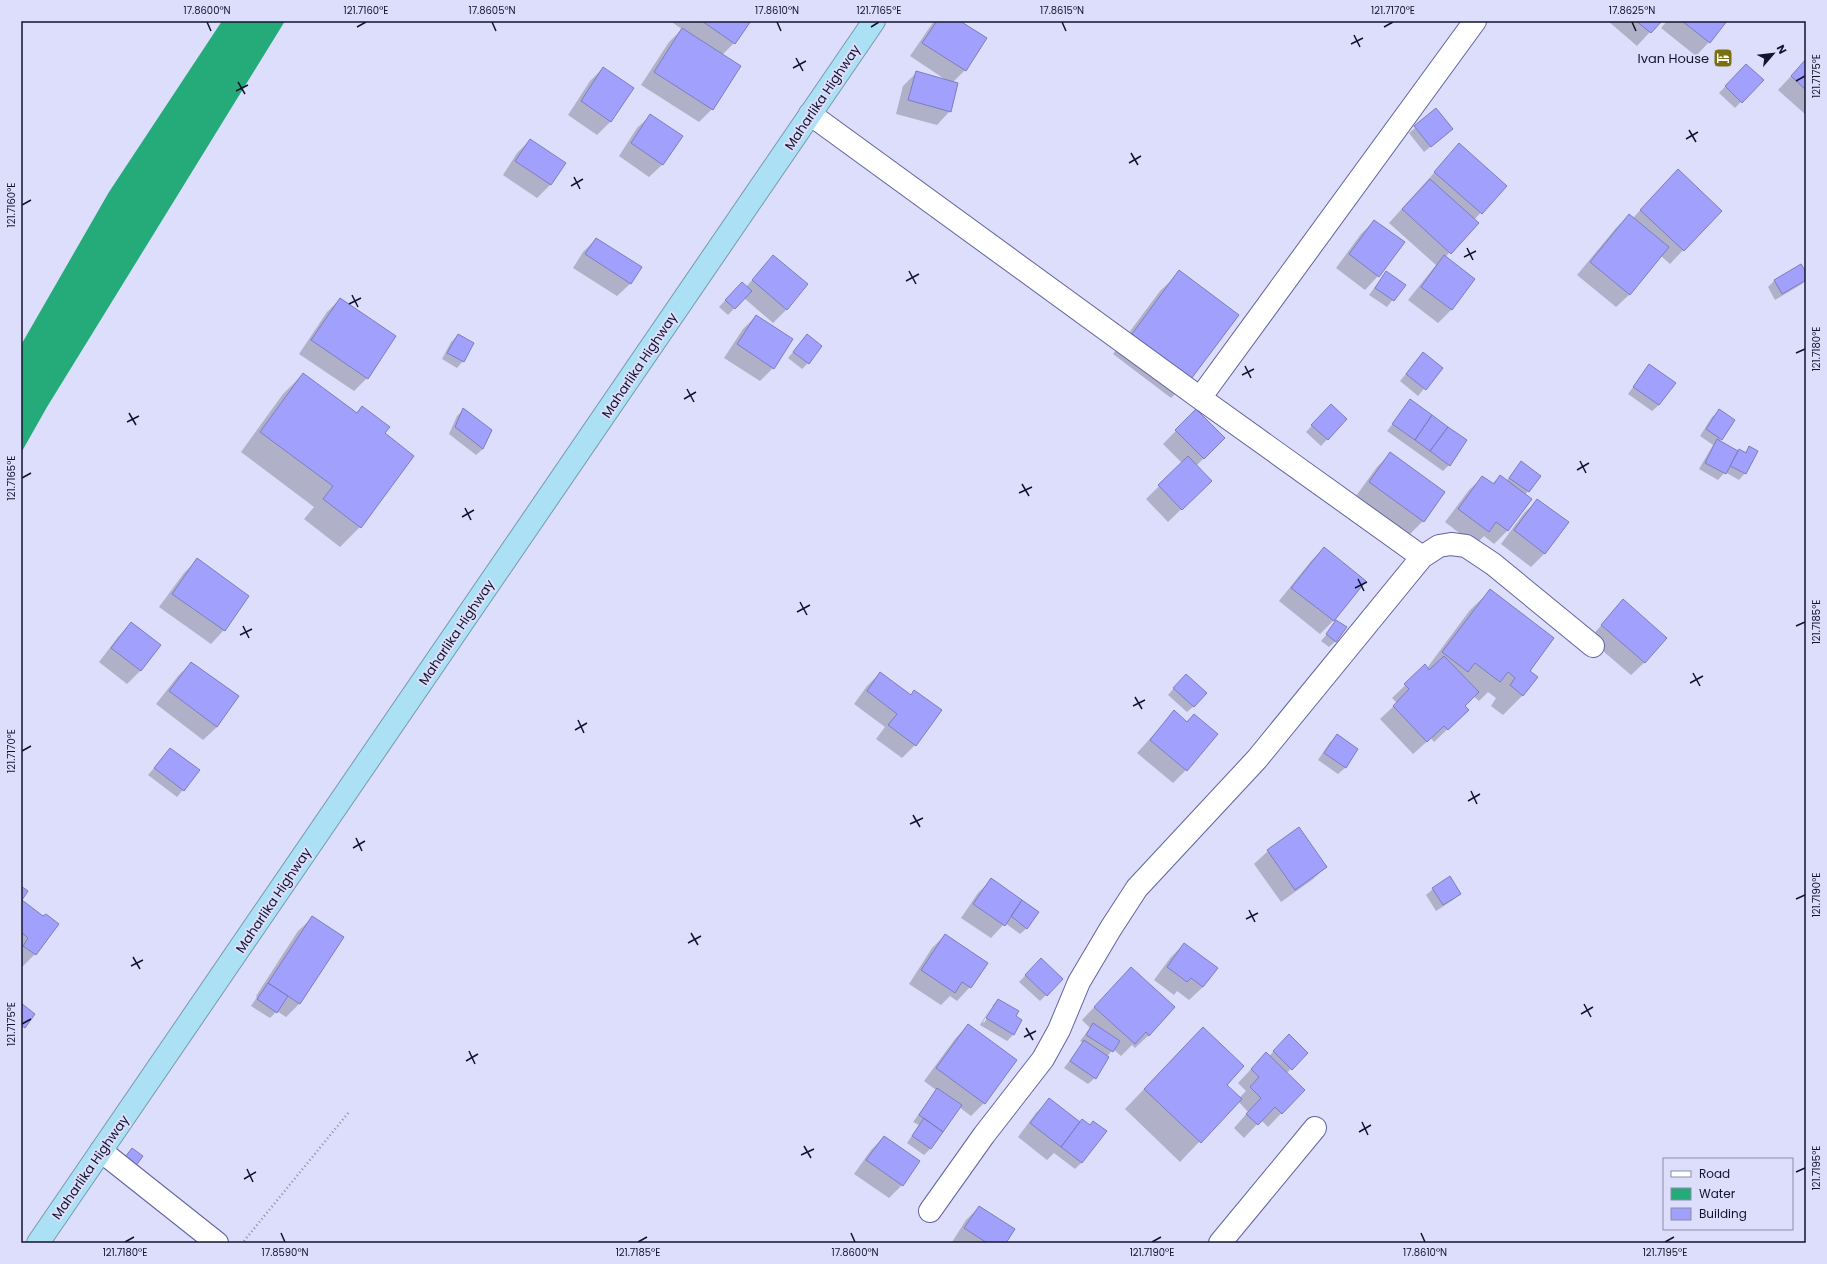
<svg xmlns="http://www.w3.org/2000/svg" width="1827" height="1264" font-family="Poppins,sans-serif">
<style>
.water{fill:#25aa7a}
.shadow{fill:#0003;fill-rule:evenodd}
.building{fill:#a1a0fd;stroke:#7d7dbe}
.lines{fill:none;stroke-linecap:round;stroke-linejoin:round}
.minor-casing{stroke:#6362a1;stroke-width:24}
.highway-casing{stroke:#7799af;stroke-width:24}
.path{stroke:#8b8ba7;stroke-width:2.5;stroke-dasharray:1 3;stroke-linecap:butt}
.minor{stroke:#fff;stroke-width:22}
.highway{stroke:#ace1f5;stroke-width:22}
.ticks{fill:none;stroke:#14132c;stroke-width:1.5}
.labels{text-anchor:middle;stroke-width:4;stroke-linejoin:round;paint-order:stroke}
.poi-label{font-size:13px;fill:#14132c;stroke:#dcdefb;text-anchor:end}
.street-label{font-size:13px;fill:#14132c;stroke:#dcdefb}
.neatline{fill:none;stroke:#14132c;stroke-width:1.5}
.ticks-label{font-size:10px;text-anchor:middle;fill:#14132c}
</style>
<rect width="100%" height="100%" fill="#dcdefb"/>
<!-- water -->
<path class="water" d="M 222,21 L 285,21 L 47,407 L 21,453 L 21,345 L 109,192 Z"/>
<!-- shadow -->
<path class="shadow" d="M 670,21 L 750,21 L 734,43 L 722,55 L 712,109 L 699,122 L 641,85 L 669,42 L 682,29 Z
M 934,21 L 958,21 L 985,39 L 965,70 L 953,82 L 950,111 L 937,125 L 896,114 L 903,86 L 916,73 L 946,80 L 910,56 Z
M 1608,21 L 1660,21 L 1637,46 Z
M 1667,21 L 1726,21 L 1709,42 L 1696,56 L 1661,28 Z
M 1806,60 L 1806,115 L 1778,90 Z
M 1746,65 L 1762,80 L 1735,108 L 1719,93 Z
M 603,68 L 632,88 L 610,122 L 597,135 L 568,115 L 590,81 Z
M 1436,110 L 1445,135 L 1424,152 L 1409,133 Z
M 651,115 L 663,164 L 649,177 L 619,156 L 637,128 Z
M 530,140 L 551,184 L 537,198 L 503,175 L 517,153 Z
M 1459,145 L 1505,186 L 1474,220 L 1445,258 L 1474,279 L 1451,310 L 1438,323 L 1408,300 L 1436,265 L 1389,223 Z
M 1664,184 L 1720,211 L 1670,264 L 1661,256 L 1630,294 L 1616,307 L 1577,275 L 1616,228 L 1629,215 L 1633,218 Z
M 1374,221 L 1378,276 L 1365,290 L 1336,268 L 1361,234 Z
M 596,239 L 631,283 L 617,296 L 573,268 L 583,252 Z
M 773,256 L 787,309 L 773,323 L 744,298 L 728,315 L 719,307 L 736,289 L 746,287 Z
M 1180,272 L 1190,379 L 1171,398 L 1113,354 L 1160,291 Z
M 1386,272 L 1404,285 L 1387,307 L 1369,295 Z
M 1806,274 L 1806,280 L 1802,284 L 1775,300 L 1768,287 L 1775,280 Z
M 340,299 L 367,378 L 354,391 L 299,354 L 327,312 Z
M 756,316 L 773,368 L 760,381 L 724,358 L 743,329 Z
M 458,335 L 463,361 L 457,368 L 442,359 L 451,342 Z
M 807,335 L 808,363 L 802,369 L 788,358 Z
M 1423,353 L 1441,368 L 1418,396 L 1400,381 Z
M 1649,365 L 1659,405 L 1652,411 L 1628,394 Z
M 303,374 L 356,413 L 362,407 L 384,434 L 360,527 L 340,547 L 304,519 L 314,507 L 241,452 L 283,394 Z
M 1410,401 L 1449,465 L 1443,471 L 1387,431 Z
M 1331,405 L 1346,419 L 1321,446 L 1306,432 Z
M 463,410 L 491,430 L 483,449 L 476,455 L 449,434 L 457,416 Z
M 1196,410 L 1224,438 L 1196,466 L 1197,494 L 1168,522 L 1146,499 L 1182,463 L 1163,444 Z
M 1719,411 L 1734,420 L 1719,441 L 1738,452 L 1744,453 L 1750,447 L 1745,473 L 1739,480 L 1725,472 L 1718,480 L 1699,469 L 1713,445 L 1700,436 L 1712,417 Z
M 1390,454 L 1423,521 L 1410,534 L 1356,496 L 1377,467 Z
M 1521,463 L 1539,476 L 1525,495 L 1531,499 L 1507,531 L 1494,544 L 1484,536 L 1475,545 L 1445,522 L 1469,490 L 1483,477 L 1492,484 L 1500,476 L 1506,481 Z
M 1538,500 L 1545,553 L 1531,567 L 1501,544 L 1524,513 Z
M 1324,548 L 1365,581 L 1333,621 L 1320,634 L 1279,601 L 1311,561 Z
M 197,560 L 248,596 L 224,630 L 211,644 L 159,607 L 184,573 Z
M 1490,591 L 1528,671 L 1523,695 L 1503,715 L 1491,706 L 1496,698 L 1488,692 L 1479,701 L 1473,696 L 1463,706 L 1454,723 L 1434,742 L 1431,738 L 1413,754 L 1380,719 L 1397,703 L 1392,698 L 1425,666 L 1427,668 L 1470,610 Z
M 1623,601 L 1645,662 L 1631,675 L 1589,639 Z
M 1337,622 L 1336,641 L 1329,647 L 1321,641 Z
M 131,623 L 141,670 L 127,684 L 99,662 L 118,637 Z
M 191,663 L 217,727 L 203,740 L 156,704 L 178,676 Z
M 880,673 L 910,696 L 914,692 L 915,745 L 902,758 L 876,739 L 885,727 L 854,704 L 867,686 Z
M 1179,682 L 1194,706 L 1187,712 L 1168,695 Z
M 1174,712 L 1186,722 L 1194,715 L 1186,770 L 1173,783 L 1137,753 Z
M 1337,736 L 1357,749 L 1345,768 L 1338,774 L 1318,760 L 1330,742 Z
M 170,749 L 183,790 L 177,797 L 148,775 Z
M 1268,851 L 1326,867 L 1312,880 L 1281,902 L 1254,864 Z
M 991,880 L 1027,928 L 1020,934 L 1005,923 L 991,938 L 961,918 L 978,893 Z
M 1433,889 L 1460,894 L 1453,900 L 1436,911 L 1426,895 Z
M 21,900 L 35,954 L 22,967 L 21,966 Z
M 312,918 L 342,938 L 299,1004 L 286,1017 L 277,1011 L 270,1018 L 251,1006 L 257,997 L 256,996 L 298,931 Z
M 945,935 L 970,987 L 957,1001 L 950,996 L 941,1005 L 909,984 L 932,948 Z
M 1184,944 L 1217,968 L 1203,987 L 1189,1000 L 1177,991 L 1174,995 L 1154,980 L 1171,957 Z
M 1034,966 L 1046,995 L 1040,1001 L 1019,982 Z
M 1131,968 L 1149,1035 L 1135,1048 L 1132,1045 L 1121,1056 L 1113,1049 L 1107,1057 L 1095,1078 L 1088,1084 L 1064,1068 L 1083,1043 L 1080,1041 L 1090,1028 L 1082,1020 Z
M 998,1000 L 1014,1016 L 1021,1021 L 1013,1035 L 1007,1041 L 980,1025 L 992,1006 ZM 992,1006 L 995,1006 L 984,1023 L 983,1022 Z
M 968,1025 L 984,1103 L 971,1116 L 959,1107 L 931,1148 L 924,1155 L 907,1143 L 919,1125 L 913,1122 L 936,1090 L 924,1081 L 955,1039 Z
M 1289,1036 L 1306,1053 L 1286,1074 L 1304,1090 L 1268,1127 L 1261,1120 L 1244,1138 L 1234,1128 L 1248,1112 L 1238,1101 L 1180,1162 L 1125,1109 L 1183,1048 L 1239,1098 L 1246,1091 L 1238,1083 L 1253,1067 L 1269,1056 Z
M 1049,1100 L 1082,1162 L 1075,1169 L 1054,1153 L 1047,1160 L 1018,1137 L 1036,1113 Z
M 884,1137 L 902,1185 L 889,1198 L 854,1174 L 871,1150 Z
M 979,1207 L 1005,1243 L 952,1242 L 966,1220 Z"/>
<!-- building -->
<path class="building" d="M 702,21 L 751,21 L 735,44 Z
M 937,21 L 960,21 L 987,38 L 966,71 L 922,43 Z
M 1636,21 L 1662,21 L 1651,33 Z
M 1682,21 L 1727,21 L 1710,43 Z
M 682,28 L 741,66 L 713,110 L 654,72 Z
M 1806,59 L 1806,90 L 1791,76 Z
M 1746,64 L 1764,80 L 1742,103 L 1725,86 Z
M 603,67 L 634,88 L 611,122 L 581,101 Z
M 916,71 L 958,83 L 951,112 L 908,100 Z
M 1436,108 L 1453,129 L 1431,147 L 1414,126 Z
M 650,114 L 683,136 L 663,165 L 631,143 Z
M 530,139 L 566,163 L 551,185 L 515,161 Z
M 1459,143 L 1507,186 L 1482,214 L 1434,172 Z
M 1678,169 L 1722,211 L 1684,251 L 1640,210 Z
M 1430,179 L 1479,223 L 1451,254 L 1402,209 Z
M 1629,214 L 1669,247 L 1630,295 L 1590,262 Z
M 1374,220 L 1405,242 L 1379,277 L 1349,254 Z
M 596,238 L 642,267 L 631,284 L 585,254 Z
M 773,255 L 808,284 L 787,310 L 752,280 Z
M 1444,255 L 1475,279 L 1452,310 L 1421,287 Z
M 1801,264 L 1806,272 L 1806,280 L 1782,294 L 1774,280 Z
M 1179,270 L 1239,315 L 1191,379 L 1132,334 Z
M 1386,271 L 1406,285 L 1394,301 L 1375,288 Z
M 742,282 L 752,291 L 735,309 L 725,300 Z
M 340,298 L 396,336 L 368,379 L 311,340 Z
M 756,315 L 793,339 L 774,369 L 737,344 Z
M 458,334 L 474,343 L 464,362 L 447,353 Z
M 807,334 L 822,346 L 809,364 L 793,352 Z
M 1423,352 L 1443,368 L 1426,390 L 1406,374 Z
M 1649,364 L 1676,383 L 1659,405 L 1633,387 Z
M 303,373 L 357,413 L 362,406 L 390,427 L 385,433 L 414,456 L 361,528 L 323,499 L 333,486 L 260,432 Z
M 1410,399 L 1432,415 L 1415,440 L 1392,424 Z
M 1331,404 L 1347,419 L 1328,440 L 1311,425 Z
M 463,408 L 492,430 L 483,449 L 455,427 Z
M 1196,409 L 1225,438 L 1204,459 L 1175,430 Z
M 1719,409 L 1735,420 L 1722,440 L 1706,429 Z
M 1432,415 L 1448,427 L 1430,451 L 1415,440 Z
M 1448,427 L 1467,440 L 1450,466 L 1430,451 Z
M 1717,439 L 1738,451 L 1726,474 L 1705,463 Z
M 1749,446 L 1758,451 L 1746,474 L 1730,466 L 1739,449 L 1746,453 Z
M 1390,452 L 1445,492 L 1424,522 L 1369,482 Z
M 1188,456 L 1212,481 L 1182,510 L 1158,485 Z
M 1521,461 L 1541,476 L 1529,492 L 1509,478 Z
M 1500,475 L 1532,499 L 1508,531 L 1496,522 L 1489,532 L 1458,509 L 1482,476 L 1494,484 Z
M 1537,499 L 1569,522 L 1545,554 L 1514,530 Z
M 1324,547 L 1366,581 L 1334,621 L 1291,588 Z
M 197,558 L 249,596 L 225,631 L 172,594 Z
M 1490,589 L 1554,638 L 1530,671 L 1538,677 L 1523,696 L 1510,685 L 1515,678 L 1508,672 L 1500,682 L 1475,663 L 1468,672 L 1442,652 Z
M 1623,599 L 1667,638 L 1645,663 L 1601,625 Z
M 1336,620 L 1347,627 L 1336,642 L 1326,634 Z
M 131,622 L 161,645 L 141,671 L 111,648 Z
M 1444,656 L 1479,692 L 1465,706 L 1469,710 L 1448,730 L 1444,726 L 1427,742 L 1393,706 L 1409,689 L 1404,684 L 1425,664 L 1429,670 Z
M 191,662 L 239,696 L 217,727 L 169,691 Z
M 880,672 L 911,695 L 914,690 L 942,710 L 916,746 L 888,725 L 897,714 L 867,691 Z
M 1186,674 L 1207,693 L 1194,707 L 1173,688 Z
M 1174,710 L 1187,722 L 1194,714 L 1218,734 L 1187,771 L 1150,740 Z
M 1337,734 L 1358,749 L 1346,768 L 1324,753 Z
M 170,748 L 200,770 L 184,791 L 154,768 Z
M 1299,827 L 1327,867 L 1295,890 L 1267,850 Z
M 1450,876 L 1461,894 L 1443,905 L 1432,888 Z
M 991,878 L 1022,900 L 1005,926 L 973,904 Z
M 21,886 L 28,891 L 22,900 L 43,916 L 46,914 L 59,924 L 36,955 L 23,946 L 28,938 L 21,932 Z
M 1022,900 L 1039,912 L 1027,929 L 1011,916 Z
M 312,916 L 344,937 L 300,1004 L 268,983 Z
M 945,934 L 988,963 L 971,988 L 962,982 L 955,993 L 921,970 Z
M 1184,943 L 1218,968 L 1203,987 L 1191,978 L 1187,982 L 1167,967 Z
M 1041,958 L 1063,979 L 1047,996 L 1025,975 Z
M 1131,967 L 1175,1007 L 1149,1036 L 1146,1032 L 1135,1044 L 1094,1007 Z
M 268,983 L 288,996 L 277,1013 L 257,999 Z
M 998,999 L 1019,1011 L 1016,1016 L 1022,1020 L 1014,1035 L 986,1018 Z
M 21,1003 L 35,1014 L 25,1028 L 21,1025 Z
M 1093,1023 L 1120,1041 L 1113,1052 L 1086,1035 Z
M 968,1024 L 1017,1060 L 985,1104 L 936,1068 Z
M 1203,1027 L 1244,1066 L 1227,1085 L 1242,1099 L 1201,1143 L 1144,1089 Z
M 1289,1034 L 1308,1053 L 1292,1070 L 1273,1051 Z
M 1084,1040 L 1109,1057 L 1096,1079 L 1070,1061 Z
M 1266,1052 L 1305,1090 L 1282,1114 L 1275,1107 L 1258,1125 L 1246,1114 L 1261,1098 L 1250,1087 L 1259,1077 L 1251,1069 Z
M 937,1088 L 962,1105 L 943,1132 L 919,1115 Z
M 1049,1098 L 1080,1122 L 1061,1147 L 1030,1123 Z
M 924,1118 L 943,1132 L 931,1149 L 912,1136 Z
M 1082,1119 L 1090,1125 L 1093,1121 L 1107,1131 L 1082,1163 L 1061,1147 Z
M 884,1136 L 920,1161 L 903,1186 L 866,1160 Z
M 132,1148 L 143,1156 L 133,1170 L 122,1161 Z
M 979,1206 L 1015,1229 L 1006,1243 L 987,1243 L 964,1228 Z"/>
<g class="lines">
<defs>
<path id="minor" d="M 810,114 L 1200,398 L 1422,557
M 1200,398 L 1475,21
M 101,1151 L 217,1243
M 930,1211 L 984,1135 L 1043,1059 L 1059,1030 L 1079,982 L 1111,928 L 1137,888 L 1257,759 L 1422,557 L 1439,546 L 1451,544 L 1466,546 L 1493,564 L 1593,646
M 1220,1243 L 1315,1128"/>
<path id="highway" d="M 38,1243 L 874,21"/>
</defs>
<!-- minor casing -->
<use href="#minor" class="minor-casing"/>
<!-- highway casing -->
<use href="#highway" class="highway-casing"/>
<!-- path -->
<path class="path" d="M 244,1241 L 349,1112"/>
<!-- minor -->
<use href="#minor" class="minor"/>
<!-- highway -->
<use href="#highway" class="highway"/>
</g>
<!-- ticks -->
<path class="ticks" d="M 207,22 L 211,31M 492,22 L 496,31M 777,22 L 781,31M 1062,22 L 1066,31M 1632,22 L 1636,31M 357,27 L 366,22M 871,27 L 879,22M 1384,27 L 1393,22M 1354,35 L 1360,47M 1351,44 L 1363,38M 796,58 L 803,71M 793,68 L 806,61M 1796,81 L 1805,76M 238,82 L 245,94M 236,91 L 248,85M 1689,130 L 1696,142M 1686,139 L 1698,132M 1131,153 L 1138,165M 1129,163 L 1141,156M 574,177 L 580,189M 571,186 L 583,179M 22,205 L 31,200M 1467,248 L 1473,260M 1464,257 L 1476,251M 909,271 L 916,284M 906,281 L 919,274M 352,295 L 358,307M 349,304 L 361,298M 1796,353 L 1805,349M 1245,366 L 1251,378M 1242,375 L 1254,369M 687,389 L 694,402M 684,399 L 696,392M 129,413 L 136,425M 127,422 L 139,416M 1580,461 L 1586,473M 1577,470 L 1589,463M 22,478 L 31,473M 1022,484 L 1029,496M 1019,493 L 1032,487M 465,508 L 471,520M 462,517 L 474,510M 1358,579 L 1364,591M 1355,588 L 1367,582M 800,602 L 807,615M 797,612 L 810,605M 243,626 L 249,638M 1796,626 L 1805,622M 240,635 L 252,629M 1693,673 L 1700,686M 1690,683 L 1703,676M 1135,697 L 1142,709M 1133,706 L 1145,700M 578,720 L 584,733M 575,730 L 587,723M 22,751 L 31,746M 1471,791 L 1477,804M 1468,801 L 1480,794M 913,815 L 920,827M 910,824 L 923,818M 356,838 L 362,851M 353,848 L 365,841M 1796,899 L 1805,895M 1249,910 L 1255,922M 1246,919 L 1258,913M 691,933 L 698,945M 688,943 L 701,936M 133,957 L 140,969M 131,966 L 143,960M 1584,1004 L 1591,1017M 1581,1014 L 1593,1007M 22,1024 L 31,1019M 1026,1028 L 1033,1040M 1024,1037 L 1036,1031M 469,1051 L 475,1064M 466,1061 L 478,1054M 1362,1122 L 1368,1135M 1359,1132 L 1371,1125M 804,1146 L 811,1158M 801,1155 L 814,1149M 247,1169 L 253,1182M 1796,1172 L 1805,1168M 244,1179 L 256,1172M 281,1233 L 285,1242M 851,1233 L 855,1242M 1421,1233 L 1425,1242M 125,1242 L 134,1237M 638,1242 L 647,1237M 1152,1242 L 1161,1237M 1665,1242 L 1674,1237"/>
<!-- icons -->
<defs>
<symbol id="hotel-square" viewBox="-11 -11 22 22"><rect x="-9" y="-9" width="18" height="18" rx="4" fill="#7a7010" stroke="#dcdefb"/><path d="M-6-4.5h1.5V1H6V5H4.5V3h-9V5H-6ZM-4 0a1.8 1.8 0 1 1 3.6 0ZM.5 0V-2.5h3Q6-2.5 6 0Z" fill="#fff"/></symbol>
</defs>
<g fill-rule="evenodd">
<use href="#hotel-square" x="1712" y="47" width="22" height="22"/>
</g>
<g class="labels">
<!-- poi labels -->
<g class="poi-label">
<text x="1709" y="63">Ivan House</text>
</g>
<!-- street labels -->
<g class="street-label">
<text transform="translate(822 97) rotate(-56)" y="5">Maharlika Highway</text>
<text transform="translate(639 365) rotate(-56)" y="5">Maharlika Highway</text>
<text transform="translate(456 632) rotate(-56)" y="5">Maharlika Highway</text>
<text transform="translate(273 900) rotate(-56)" y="5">Maharlika Highway</text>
<text transform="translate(90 1167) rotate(-55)" y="5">Maharlika Highway</text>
</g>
</g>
<!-- border -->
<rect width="1827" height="1264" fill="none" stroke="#dcdefb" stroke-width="44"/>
<!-- legend -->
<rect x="1663" y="1158" width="130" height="72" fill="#dcdefb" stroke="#8c8da8"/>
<rect x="1671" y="1171" width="20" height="6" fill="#ffffff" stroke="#8c8da8"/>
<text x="1699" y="1178" font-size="12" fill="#14132c">Road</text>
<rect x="1671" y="1188" width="20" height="12" fill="#25aa7a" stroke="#8c8da8"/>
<text x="1699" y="1198" font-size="12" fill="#14132c">Water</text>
<rect x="1671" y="1208" width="20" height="12" fill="#a1a0fd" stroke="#8c8da8"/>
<text x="1699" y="1218" font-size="12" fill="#14132c">Building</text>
<!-- north arrow -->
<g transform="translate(1773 54) rotate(62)" stroke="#dcdefb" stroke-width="3" paint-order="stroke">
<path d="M0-3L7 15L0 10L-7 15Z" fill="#14132c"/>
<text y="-6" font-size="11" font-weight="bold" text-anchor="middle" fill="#14132c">N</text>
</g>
<rect x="22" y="22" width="1783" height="1220" class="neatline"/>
<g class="ticks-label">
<text x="207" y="14">17.8600°N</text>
<text x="366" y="14">121.7160°E</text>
<text x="492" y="14">17.8605°N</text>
<text x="777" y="14">17.8610°N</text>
<text x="879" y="14">121.7165°E</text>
<text x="1062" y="14">17.8615°N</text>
<text x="1393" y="14">121.7170°E</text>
<text x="1632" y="14">17.8625°N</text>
<text transform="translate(1816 76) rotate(-90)" y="4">121.7175°E</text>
<text transform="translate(11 205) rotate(-90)" y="4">121.7160°E</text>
<text transform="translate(1816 349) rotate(-90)" y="4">121.7180°E</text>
<text transform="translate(11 478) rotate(-90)" y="4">121.7165°E</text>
<text transform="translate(1816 622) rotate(-90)" y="4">121.7185°E</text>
<text transform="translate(11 751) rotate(-90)" y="4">121.7170°E</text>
<text transform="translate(1816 895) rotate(-90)" y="4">121.7190°E</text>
<text transform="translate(11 1024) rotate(-90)" y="4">121.7175°E</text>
<text transform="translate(1816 1168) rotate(-90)" y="4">121.7195°E</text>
<text x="125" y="1256">121.7180°E</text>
<text x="285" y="1256">17.8590°N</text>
<text x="638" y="1256">121.7185°E</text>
<text x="855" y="1256">17.8600°N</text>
<text x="1152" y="1256">121.7190°E</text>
<text x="1425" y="1256">17.8610°N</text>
<text x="1665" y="1256">121.7195°E</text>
</g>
</svg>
